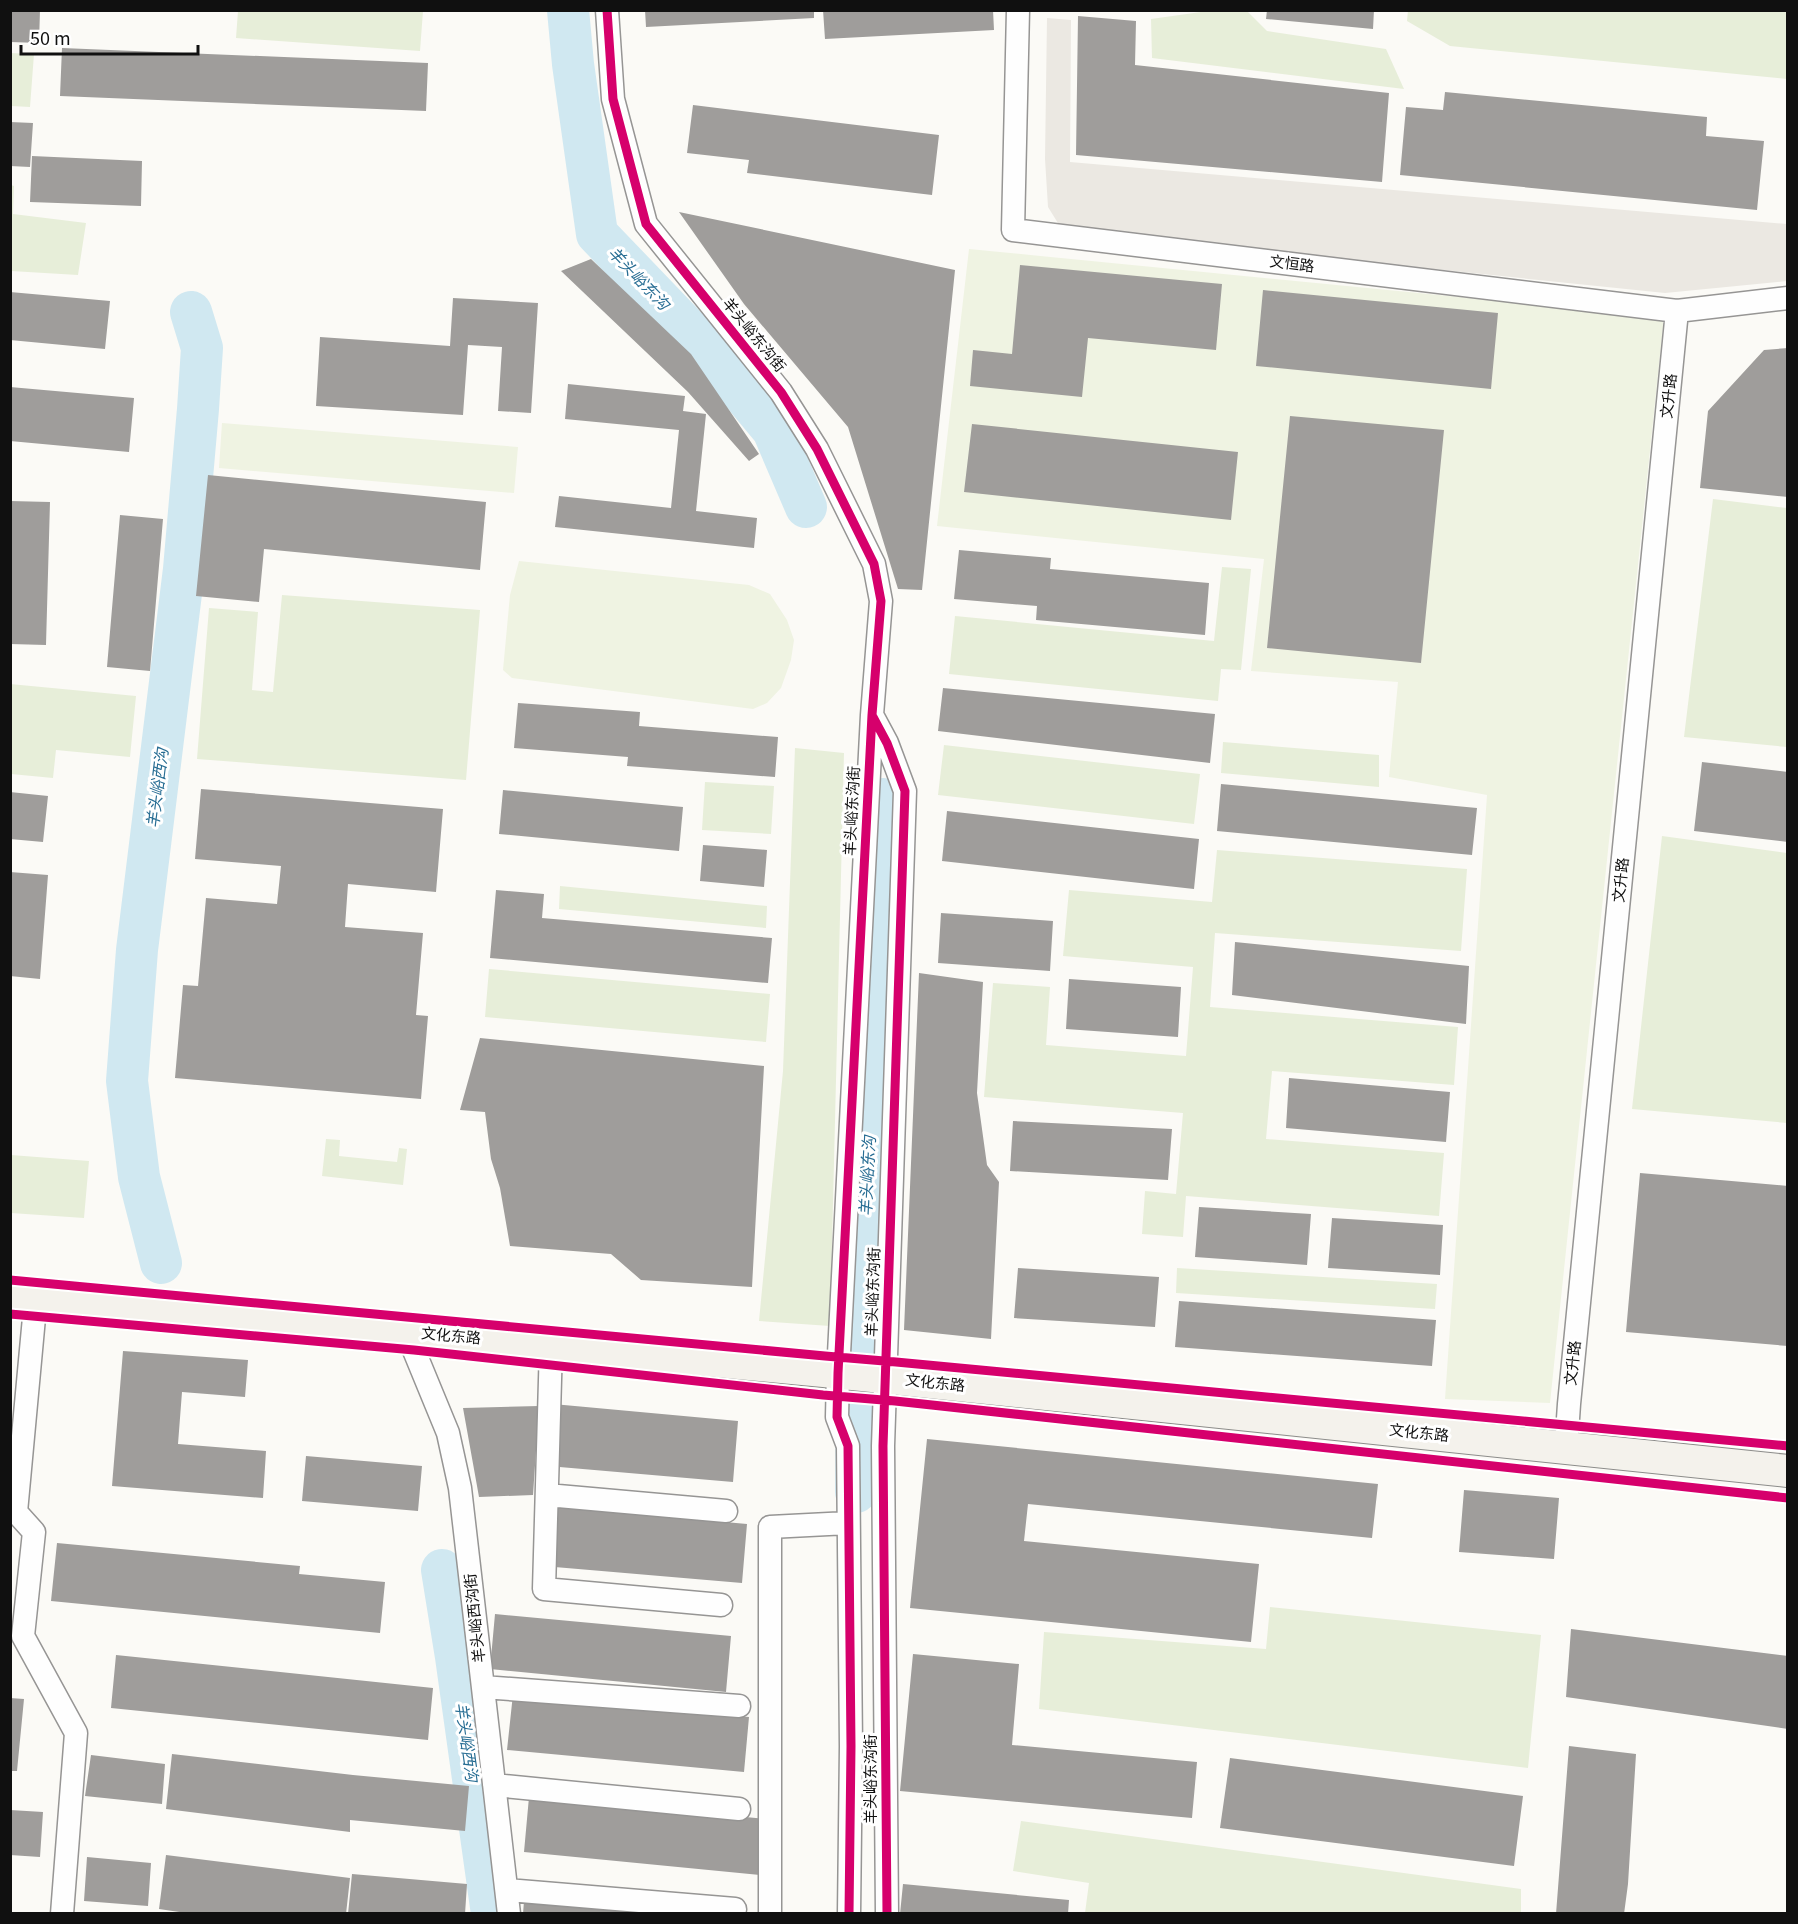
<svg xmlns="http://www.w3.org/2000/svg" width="1798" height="1924" font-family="Georgia,'Noto Sans SC',serif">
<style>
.green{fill:#e7eed9}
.pitch{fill:#eff3e2}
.plaza{fill:#ebe8e2}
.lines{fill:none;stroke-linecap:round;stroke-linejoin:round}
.river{stroke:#d0e8f1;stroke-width:42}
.building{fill:#9f9d9b}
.minor-casing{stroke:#969594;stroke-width:25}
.secondary-casing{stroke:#8c8c8a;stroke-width:34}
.minor{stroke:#fefefe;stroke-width:22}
.secondary{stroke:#f4f2ec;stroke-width:32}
.cycleway-casing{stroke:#fff;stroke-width:13}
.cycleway{stroke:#d6006c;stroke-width:9}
.labels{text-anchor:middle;stroke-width:6;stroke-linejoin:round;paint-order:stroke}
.street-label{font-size:15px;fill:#101010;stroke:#fff}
.water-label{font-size:16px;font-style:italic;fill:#276d93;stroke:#fff}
</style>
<rect width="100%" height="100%" fill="#fbfaf6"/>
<!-- green -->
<path class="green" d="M 1408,10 L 1787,11 L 1787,79 L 1450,46 L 1407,21 Z
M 238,11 L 423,11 L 420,51 L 236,38 Z
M 1208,11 L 1248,11 L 1248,12 L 1267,31 L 1386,49 L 1404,89 L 1152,58 L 1151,19 Z
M 10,53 L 34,54 L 30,107 L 11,106 Z
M 11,185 L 14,186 L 13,214 L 86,223 L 78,275 L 11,271 Z
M 1713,499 L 1787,508 L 1787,747 L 1684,737 Z
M 1222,567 L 1251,569 L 1241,670 L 1221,669 L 1218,701 L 949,674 L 955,616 L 1214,641 Z
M 282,595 L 480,610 L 466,780 L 197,759 L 209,608 L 258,612 L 252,690 L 273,692 Z
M 10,684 L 136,696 L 130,757 L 56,750 L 53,778 L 11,774 Z
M 1223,742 L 1379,755 L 1379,787 L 1221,773 Z
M 944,745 L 1200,774 L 1194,824 L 938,795 Z
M 795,748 L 844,753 L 830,1326 L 759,1321 L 783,1071 Z
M 705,782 L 774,786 L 771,834 L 702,830 Z
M 1662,836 L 1787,853 L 1787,1123 L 1632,1109 Z
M 1217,850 L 1467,869 L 1461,951 L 1215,933 L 1210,1007 L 1458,1027 L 1454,1085 L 1272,1071 L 1266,1139 L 1444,1153 L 1439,1216 L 1186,1196 L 1183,1237 L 1142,1234 L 1145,1191 L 1176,1194 L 1183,1113 L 984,1097 L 993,983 L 1050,987 L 1046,1045 L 1186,1056 L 1193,967 L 1063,956 L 1069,890 L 1212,902 Z
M 560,886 L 767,906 L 766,928 L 559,909 Z
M 489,969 L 770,994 L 766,1042 L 485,1017 Z
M 326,1139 L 340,1140 L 339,1156 L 397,1162 L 399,1148 L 407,1149 L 403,1185 L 322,1176 Z
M 11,1155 L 89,1161 L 84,1218 L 11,1213 Z
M 1177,1268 L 1437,1284 L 1435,1309 L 1176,1293 Z
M 1270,1607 L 1541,1635 L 1528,1768 L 1039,1709 L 1044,1632 L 1266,1649 Z
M 1021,1821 L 1521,1889 L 1521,1913 L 1085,1913 L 1089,1883 L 1013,1871 Z"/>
<!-- pitch -->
<path class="pitch" d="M 969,249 L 1664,317 L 1550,1403 L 1445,1399 L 1487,795 L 1389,777 L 1398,682 L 1251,671 L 1264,559 L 937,526 Z
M 222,423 L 518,447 L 514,493 L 219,468 Z
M 519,561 L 749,585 L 770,594 L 787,620 L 794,640 L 791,660 L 781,688 L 767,703 L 753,709 L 512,678 L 503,670 L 510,595 Z"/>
<!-- plaza -->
<path class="plaza" d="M 1047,18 L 1071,20 L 1070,162 L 1787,224 L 1787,281 L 1665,293 L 1076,232 L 1061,228 L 1048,207 L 1045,159 Z"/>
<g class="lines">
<!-- river -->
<path class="river" d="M 568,10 L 573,64 L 597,234 L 692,333 L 773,430 L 806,507
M 161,1263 L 139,1177 L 127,1081 L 137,950 L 184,569 L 198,409 L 202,348 L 191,312
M 856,1492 L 857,1402 L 883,799
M 442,1570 L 456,1657 L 492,1914"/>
</g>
<!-- building -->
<path class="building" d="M 10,10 L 40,10 L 39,43 L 10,42 Z
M 645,10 L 814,10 L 814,18 L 646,27 Z
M 823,10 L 993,10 L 994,30 L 825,39 Z
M 1267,10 L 1374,10 L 1373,29 L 1266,19 Z
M 1078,16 L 1136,21 L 1135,65 L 1389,93 L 1382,182 L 1076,155 Z
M 62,48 L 428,63 L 426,111 L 60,96 Z
M 1445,92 L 1707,117 L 1706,136 L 1764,141 L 1757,210 L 1400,175 L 1406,107 L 1443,110 Z
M 693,105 L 939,135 L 932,195 L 747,173 L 749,160 L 687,153 Z
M 10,122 L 33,123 L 30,167 L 10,166 Z
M 32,156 L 142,161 L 141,206 L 30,202 Z
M 679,212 L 955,270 L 922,590 L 898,589 L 848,427 L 744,304 Z
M 591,259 L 691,354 L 759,454 L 749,461 L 688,392 L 561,271 Z
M 1020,265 L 1222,284 L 1216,350 L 1088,338 L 1082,397 L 970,386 L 973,350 L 1012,354 Z
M 1263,290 L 1498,313 L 1491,389 L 1256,366 Z
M 10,292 L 110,301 L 105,349 L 10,340 Z
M 453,298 L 538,303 L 531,413 L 498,411 L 502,347 L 468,345 L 463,415 L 316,406 L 320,337 L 450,346 Z
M 1788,348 L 1788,497 L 1700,488 L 1708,411 L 1764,350 Z
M 568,384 L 685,396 L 683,411 L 706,414 L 696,511 L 757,518 L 754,548 L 555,527 L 559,496 L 671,508 L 679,430 L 565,419 Z
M 10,387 L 134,398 L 129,452 L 10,441 Z
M 1290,416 L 1444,430 L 1421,663 L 1267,648 Z
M 972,424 L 1238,452 L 1231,520 L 964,492 Z
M 208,475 L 486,502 L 480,570 L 264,549 L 259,602 L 196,596 Z
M 10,501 L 50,502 L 46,645 L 10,644 Z
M 120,515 L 163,519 L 150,671 L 107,667 Z
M 959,550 L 1051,558 L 1050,569 L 1209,583 L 1205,635 L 1036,620 L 1037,606 L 954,599 Z
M 943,688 L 1215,714 L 1210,763 L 938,731 Z
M 518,703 L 640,712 L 639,726 L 778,737 L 775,777 L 627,766 L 628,757 L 514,748 Z
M 1702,762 L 1788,772 L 1788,842 L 1694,831 Z
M 1221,784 L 1477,808 L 1472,855 L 1217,831 Z
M 201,789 L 443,809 L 436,892 L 348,884 L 345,927 L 423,933 L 416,1015 L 428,1016 L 421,1099 L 175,1078 L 183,985 L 198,986 L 206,898 L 277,904 L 281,866 L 195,859 Z
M 503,790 L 683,807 L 679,851 L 499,834 Z
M 10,792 L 48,796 L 43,842 L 10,839 Z
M 947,811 L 1199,839 L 1194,889 L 942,861 Z
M 703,845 L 767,850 L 764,887 L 700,881 Z
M 10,872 L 48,875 L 40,979 L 10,976 Z
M 496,890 L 544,894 L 542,918 L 772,938 L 768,983 L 490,958 Z
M 941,913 L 1053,921 L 1050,971 L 938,963 Z
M 1235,942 L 1469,966 L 1466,1024 L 1232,995 Z
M 919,973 L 983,982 L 977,1093 L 987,1165 L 999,1182 L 991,1339 L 904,1330 Z
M 1069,979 L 1181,987 L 1178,1037 L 1066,1029 Z
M 480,1038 L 764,1066 L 752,1287 L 641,1280 L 611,1254 L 510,1246 L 500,1188 L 491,1159 L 485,1112 L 460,1110 Z
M 1289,1078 L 1450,1092 L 1446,1142 L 1286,1128 Z
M 1013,1121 L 1172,1129 L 1168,1180 L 1010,1171 Z
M 1640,1173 L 1788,1186 L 1788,1346 L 1626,1332 Z
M 1199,1207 L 1311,1214 L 1307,1265 L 1195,1257 Z
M 1332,1218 L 1443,1225 L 1440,1275 L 1328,1268 Z
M 1018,1268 L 1159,1277 L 1155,1327 L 1014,1318 Z
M 1179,1301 L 1436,1320 L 1432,1366 L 1175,1347 Z
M 123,1351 L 248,1360 L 245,1397 L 182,1392 L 178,1444 L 266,1451 L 263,1498 L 112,1486 Z
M 553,1404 L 738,1421 L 733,1482 L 548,1466 Z
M 539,1406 L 533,1495 L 479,1497 L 463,1408 Z
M 927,1439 L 1378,1484 L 1372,1538 L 1028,1504 L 1024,1541 L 1259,1564 L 1251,1642 L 910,1608 Z
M 306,1456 L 422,1466 L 418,1511 L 302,1501 Z
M 1464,1490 L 1559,1498 L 1554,1559 L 1459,1552 Z
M 548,1506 L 747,1524 L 742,1583 L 543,1566 Z
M 57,1543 L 300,1566 L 299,1574 L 385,1582 L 380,1633 L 51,1601 Z
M 495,1614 L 731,1636 L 726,1692 L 490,1669 Z
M 1571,1629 L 1788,1656 L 1788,1729 L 1566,1697 Z
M 913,1654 L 1019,1664 L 1012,1745 L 1197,1762 L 1192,1818 L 900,1791 Z
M 116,1655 L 433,1688 L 428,1740 L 111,1708 Z
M 513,1694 L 749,1717 L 744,1772 L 507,1750 Z
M 10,1698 L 24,1699 L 17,1771 L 10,1771 Z
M 1569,1746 L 1636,1754 L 1628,1884 L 1624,1914 L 1556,1914 Z
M 172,1754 L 353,1775 L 469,1786 L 465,1831 L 350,1820 L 350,1832 L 166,1809 Z
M 91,1755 L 165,1764 L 162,1804 L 85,1796 Z
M 1230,1758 L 1523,1796 L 1514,1866 L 1220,1828 Z
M 529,1797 L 766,1819 L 760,1875 L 524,1852 Z
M 10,1810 L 43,1812 L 40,1857 L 10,1855 Z
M 166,1855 L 350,1878 L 346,1914 L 193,1914 L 159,1909 Z
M 87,1857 L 151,1863 L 148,1906 L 84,1901 Z
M 352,1874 L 467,1884 L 465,1914 L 348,1914 Z
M 903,1884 L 1069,1900 L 1068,1914 L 900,1914 Z
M 524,1901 L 633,1912 L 633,1914 L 523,1914 Z"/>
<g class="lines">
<defs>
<path id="minor" d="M 607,10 L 613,99 L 646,224 L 781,392 L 817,449 L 874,564 L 881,601 L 872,715 L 838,1373 L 837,1417 L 848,1446 L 851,1746 L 849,1914
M 1018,10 L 1013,230 L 1677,311 L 1788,298
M 872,715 L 887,743 L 905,791 L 883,1446 L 887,1914
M 36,1296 L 16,1512 L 34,1532 L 23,1636 L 76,1733 L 62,1914
M 406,1331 L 448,1433 L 460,1488 L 509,1914
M 551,1345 L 544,1589 L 721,1605
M 1566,1448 L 1569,1404 L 1677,311
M 547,1495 L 726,1511
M 483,1687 L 739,1706
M 494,1785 L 739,1809
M 507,1890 L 735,1909
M 770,1914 L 770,1527 L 848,1523"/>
<path id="secondary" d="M 10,1294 L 824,1371 L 1788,1471"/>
</defs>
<!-- minor casing -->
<use href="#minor" class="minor-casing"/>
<!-- secondary casing -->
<use href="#secondary" class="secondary-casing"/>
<!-- minor -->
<use href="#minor" class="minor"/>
<!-- secondary -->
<use href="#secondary" class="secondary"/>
<defs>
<path id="cycleway" d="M 607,10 L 613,99 L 646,224 L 781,392 L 817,449 L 874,564 L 881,601 L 872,715 L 838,1373 L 837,1417 L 848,1446 L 851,1746 L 849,1914
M 872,715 L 887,743 L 905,791 L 883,1446 L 887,1914
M 10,1280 L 825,1356 L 896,1362 L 1788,1446
M 10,1314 L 414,1350 L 823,1395 L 895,1401 L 1788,1498"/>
</defs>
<!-- cycleway casing -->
<use href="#cycleway" class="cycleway-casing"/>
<!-- cycleway -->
<use href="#cycleway" class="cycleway"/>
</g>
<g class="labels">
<!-- street labels -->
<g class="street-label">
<text transform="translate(1292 264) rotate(7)" y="5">文恒路</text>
<text transform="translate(754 335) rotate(51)" y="5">羊头峪东沟街</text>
<text transform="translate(1669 396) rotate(-84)" y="5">文升路</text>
<text transform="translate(852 811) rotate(-87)" y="5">羊头峪东沟街</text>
<text transform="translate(1621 880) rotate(-84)" y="5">文升路</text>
<text transform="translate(873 1292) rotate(-88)" y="5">羊头峪东沟街</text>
<text transform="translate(451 1336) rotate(5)" y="5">文化东路</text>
<text transform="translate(1573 1363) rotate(-84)" y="5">文升路</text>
<text transform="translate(935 1383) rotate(6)" y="5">文化东路</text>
<text transform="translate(1419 1433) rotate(6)" y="5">文化东路</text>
<text transform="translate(475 1618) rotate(-96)" y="5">羊头峪西沟街</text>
<text transform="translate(871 1779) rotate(-90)" y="5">羊头峪东沟街</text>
</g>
<!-- water labels -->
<g class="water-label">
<text transform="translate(639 278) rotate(46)" y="6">羊头峪东沟</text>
<text transform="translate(157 788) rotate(-83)" y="6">羊头峪西沟</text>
<text transform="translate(867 1176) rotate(-87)" y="6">羊头峪东沟</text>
<text transform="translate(467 1742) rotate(82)" y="6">羊头峪西沟</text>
</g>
</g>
<!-- border -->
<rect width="1798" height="1924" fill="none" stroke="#101010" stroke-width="24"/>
<!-- scale -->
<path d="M21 45v9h177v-9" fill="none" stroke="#101010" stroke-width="3"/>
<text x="30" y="45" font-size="18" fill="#101010" stroke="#ffffff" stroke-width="4.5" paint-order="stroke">50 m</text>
</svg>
